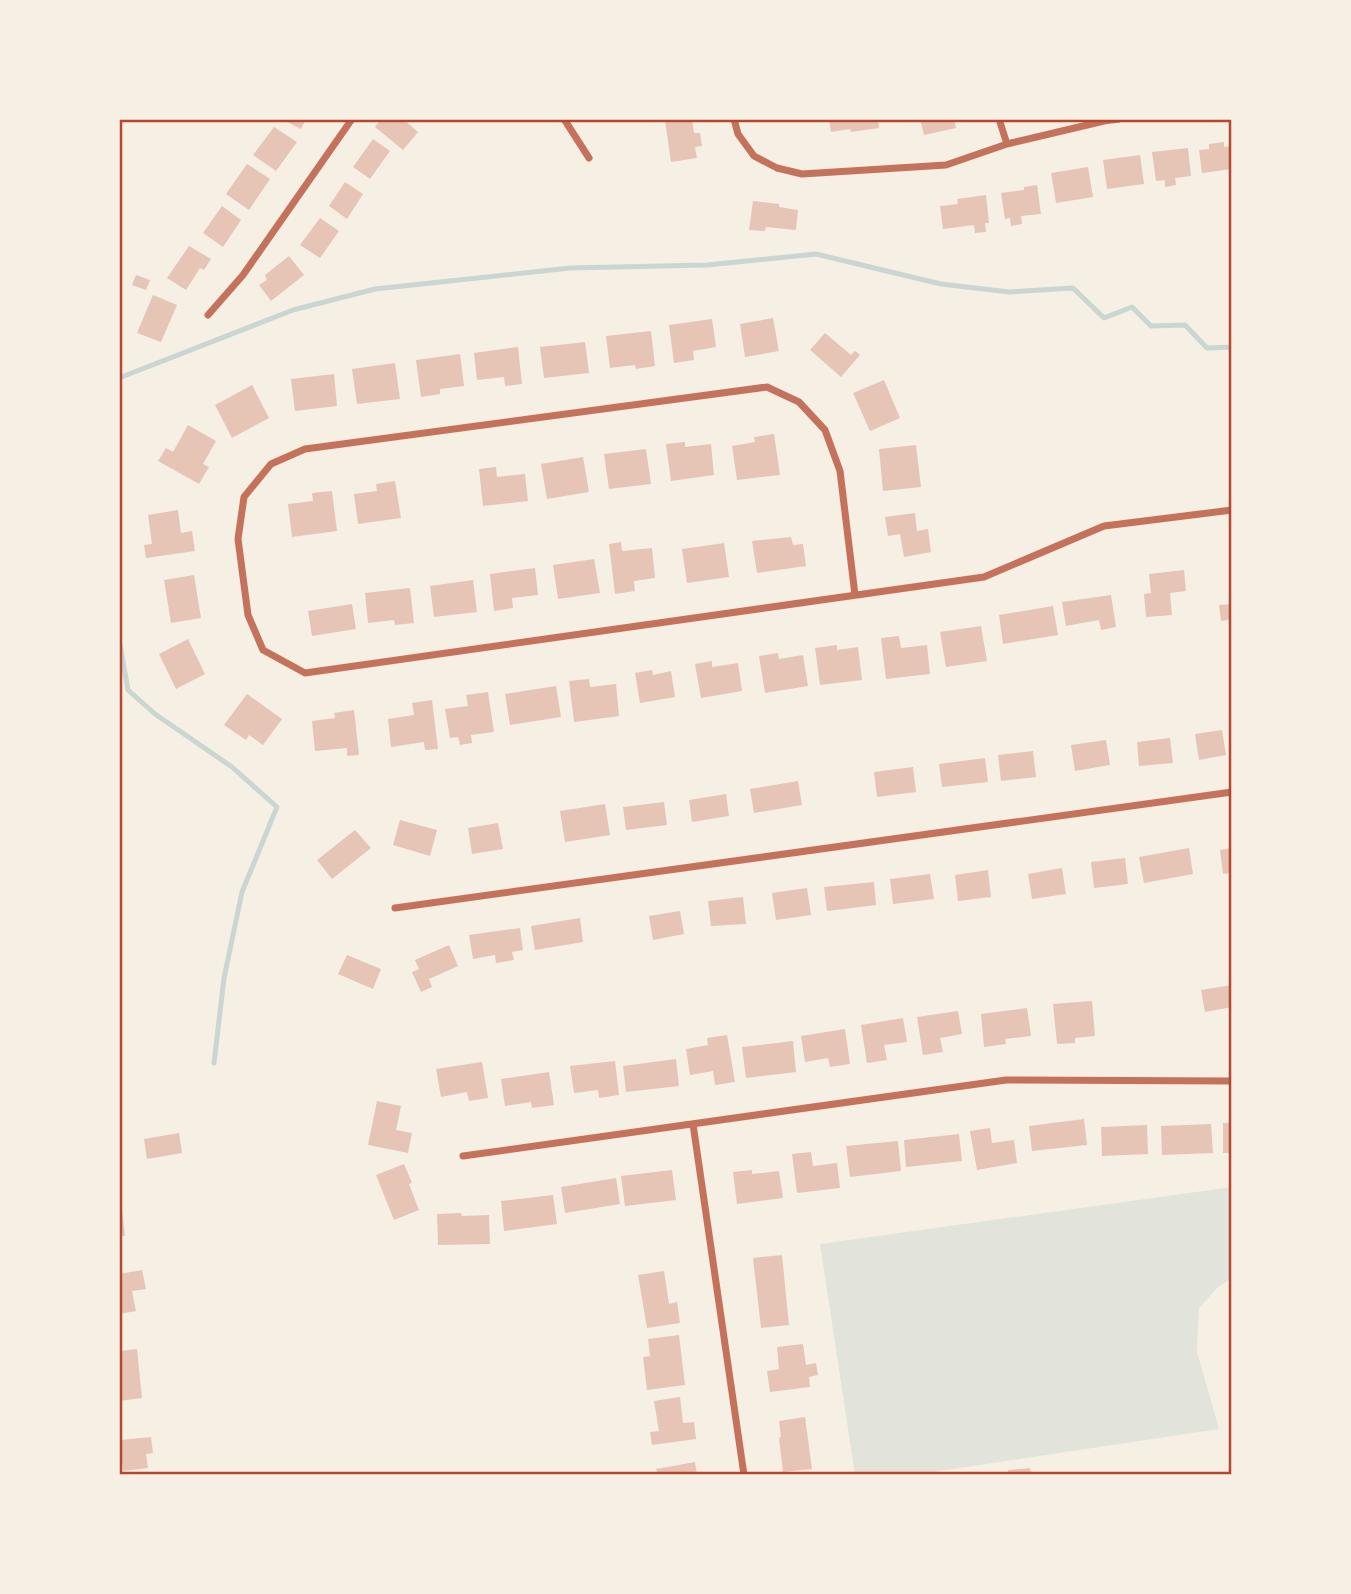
<svg xmlns="http://www.w3.org/2000/svg" width="1351" height="1594" font-family="Roboto,sans-serif">
<style>
.green{fill:#e2e4dc}
.lines{fill:none;stroke-linecap:round;stroke-linejoin:round}
.stream{stroke:#c9d6d2;stroke-width:5}
.building{fill:#e6c5b7}
.minor{stroke:#c5725c;stroke-width:7}
.neatline{fill:none;stroke:#b5482f;stroke-width:2.5}
</style>
<rect width="100%" height="100%" fill="#f6efe4"/>
<!-- green -->
<path class="green" d="M 1232,1187 L 1232,1278 L 1217,1288 L 1199,1308 L 1197,1352 L 1219,1429 L 913,1475 L 855,1475 L 820,1244 Z"/>
<g class="lines">
<!-- stream -->
<path class="stream" d="M 119,378 L 293,310 L 375,289 L 570,268 L 707,265 L 816,254 L 941,284 L 1009,292 L 1073,288 L 1104,318 L 1132,307 L 1151,326 L 1185,325 L 1207,348 L 1232,347
M 119,639 L 128,690 L 155,714 L 232,767 L 277,807 L 242,892 L 224,978 L 214,1063"/>
</g>
<!-- building -->
<path class="building" d="M 281,119 L 306,119 L 301,129 Z
M 381,119 L 403,119 L 418,132 L 403,150 L 375,127 Z
M 674,119 L 692,119 L 694,133 L 700,133 L 702,146 L 695,147 L 697,158 L 671,162 L 665,120 Z
M 829,119 L 878,119 L 879,128 L 851,132 L 850,129 L 831,132 Z
M 920,119 L 954,119 L 956,128 L 924,135 Z
M 274,127 L 297,142 L 276,171 L 253,155 Z
M 373,139 L 390,151 L 370,179 L 353,167 Z
M 1224,142 L 1224,147 L 1232,146 L 1232,169 L 1202,173 L 1199,150 L 1209,149 L 1209,144 Z
M 1188,148 L 1191,176 L 1175,178 L 1176,185 L 1165,187 L 1165,180 L 1156,181 L 1152,152 Z
M 1140,155 L 1144,184 L 1107,189 L 1103,160 Z
M 247,164 L 270,179 L 249,210 L 226,194 Z
M 1088,167 L 1093,197 L 1056,203 L 1051,173 Z
M 345,182 L 363,194 L 347,219 L 329,206 Z
M 1037,185 L 1041,214 L 1021,216 L 1022,224 L 1011,226 L 1010,218 L 1005,219 L 1001,193 L 1024,190 L 1024,187 Z
M 986,195 L 989,223 L 985,223 L 986,232 L 975,233 L 974,225 L 943,229 L 940,206 L 958,204 L 957,199 Z
M 753,201 L 779,204 L 779,207 L 798,210 L 796,230 L 766,227 L 765,231 L 749,230 Z
M 222,206 L 241,220 L 223,247 L 203,233 Z
M 320,218 L 339,231 L 320,258 L 300,245 Z
M 189,246 L 211,259 L 204,270 L 200,268 L 186,290 L 167,278 Z
M 289,256 L 304,275 L 271,301 L 259,285 L 267,280 L 265,275 Z
M 136,275 L 150,280 L 146,290 L 132,285 Z
M 153,295 L 177,305 L 161,342 L 137,333 Z
M 773,318 L 779,351 L 745,357 L 740,324 Z
M 712,319 L 716,347 L 693,351 L 694,360 L 674,363 L 669,325 Z
M 651,331 L 655,366 L 636,369 L 635,365 L 610,368 L 606,336 Z
M 825,333 L 851,355 L 855,351 L 860,355 L 841,377 L 810,350 Z
M 585,342 L 589,373 L 544,378 L 540,347 Z
M 518,347 L 522,384 L 505,386 L 504,377 L 477,380 L 474,353 Z
M 460,354 L 464,386 L 440,389 L 440,394 L 421,397 L 416,360 Z
M 395,363 L 400,399 L 357,404 L 352,369 Z
M 334,374 L 337,406 L 295,411 L 291,379 Z
M 884,380 L 900,418 L 870,431 L 853,393 Z
M 252,385 L 269,418 L 232,438 L 215,405 Z
M 188,425 L 216,441 L 203,464 L 209,467 L 199,484 L 158,461 L 166,448 L 173,452 Z
M 774,434 L 780,475 L 737,480 L 732,446 L 755,442 L 754,437 Z
M 685,442 L 685,447 L 711,444 L 714,475 L 671,481 L 666,444 Z
M 916,445 L 921,487 L 883,491 L 879,449 Z
M 646,449 L 651,484 L 609,489 L 604,454 Z
M 583,457 L 589,492 L 547,499 L 541,464 Z
M 496,467 L 497,477 L 525,474 L 528,501 L 483,506 L 479,469 Z
M 395,481 L 401,518 L 358,524 L 354,494 L 377,491 L 376,484 Z
M 332,491 L 337,531 L 292,537 L 288,504 L 313,501 L 312,493 Z
M 178,510 L 181,533 L 192,531 L 195,551 L 146,558 L 144,545 L 152,544 L 148,515 Z
M 915,513 L 917,531 L 928,529 L 931,552 L 904,557 L 900,534 L 888,536 L 885,517 Z
M 791,537 L 793,545 L 803,544 L 806,566 L 757,573 L 752,541 Z
M 621,542 L 622,551 L 652,548 L 655,578 L 634,581 L 635,591 L 615,594 L 609,544 Z
M 724,543 L 729,577 L 687,583 L 682,549 Z
M 594,559 L 600,593 L 558,599 L 553,565 Z
M 535,568 L 538,595 L 512,598 L 513,608 L 494,611 L 490,574 Z
M 1184,570 L 1186,591 L 1170,593 L 1172,615 L 1146,617 L 1144,594 L 1151,593 L 1149,574 Z
M 194,575 L 201,618 L 171,623 L 164,580 Z
M 473,580 L 477,612 L 434,617 L 430,586 Z
M 410,588 L 414,623 L 395,625 L 394,620 L 368,623 L 365,593 Z
M 1111,595 L 1116,627 L 1101,630 L 1099,620 L 1066,626 L 1062,602 Z
M 352,604 L 356,629 L 312,636 L 308,611 Z
M 1232,604 L 1232,619 L 1221,621 L 1219,605 Z
M 1053,606 L 1058,635 L 1003,644 L 999,615 Z
M 981,626 L 987,661 L 946,667 L 940,632 Z
M 899,636 L 901,648 L 927,645 L 930,674 L 886,679 L 881,638 Z
M 188,639 L 205,674 L 176,689 L 159,654 Z
M 837,645 L 837,650 L 858,647 L 862,680 L 820,685 L 815,648 Z
M 778,653 L 779,659 L 803,655 L 808,686 L 765,693 L 759,656 Z
M 712,661 L 712,667 L 738,663 L 742,691 L 701,698 L 695,664 Z
M 652,670 L 653,675 L 671,671 L 675,697 L 640,703 L 635,673 Z
M 589,679 L 590,687 L 616,684 L 619,716 L 574,722 L 569,681 Z
M 556,686 L 561,717 L 510,725 L 505,694 Z
M 488,692 L 494,732 L 471,735 L 472,743 L 460,745 L 458,737 L 450,738 L 445,709 L 468,706 L 466,695 Z
M 247,694 L 282,719 L 263,745 L 249,735 L 246,740 L 224,725 Z
M 432,700 L 438,749 L 425,750 L 424,742 L 391,747 L 388,719 L 414,715 L 412,703 Z
M 354,710 L 359,755 L 347,756 L 347,748 L 315,751 L 312,721 L 335,718 L 334,713 Z
M 1222,730 L 1226,755 L 1199,760 L 1195,734 Z
M 1170,738 L 1173,763 L 1139,766 L 1137,742 Z
M 1106,740 L 1110,765 L 1075,771 L 1071,745 Z
M 1033,751 L 1036,777 L 1001,781 L 998,755 Z
M 985,758 L 988,782 L 942,787 L 939,764 Z
M 913,767 L 916,792 L 877,797 L 874,772 Z
M 798,781 L 802,805 L 754,813 L 750,789 Z
M 726,794 L 729,816 L 692,822 L 689,800 Z
M 664,802 L 667,825 L 626,830 L 623,807 Z
M 605,804 L 610,835 L 565,842 L 560,811 Z
M 400,820 L 437,830 L 430,856 L 393,845 Z
M 498,823 L 503,849 L 472,854 L 468,828 Z
M 355,830 L 371,848 L 332,879 L 317,860 Z
M 1189,848 L 1193,874 L 1144,883 L 1139,857 Z
M 1232,848 L 1232,873 L 1223,874 L 1220,850 Z
M 1125,858 L 1128,884 L 1094,888 L 1091,862 Z
M 1062,868 L 1066,894 L 1032,899 L 1028,874 Z
M 988,870 L 991,897 L 958,901 L 955,875 Z
M 930,874 L 934,899 L 893,904 L 890,879 Z
M 874,882 L 876,905 L 827,911 L 824,887 Z
M 807,888 L 811,915 L 776,920 L 772,893 Z
M 743,897 L 746,924 L 711,926 L 708,901 Z
M 680,911 L 684,934 L 653,940 L 649,916 Z
M 580,918 L 583,942 L 535,950 L 531,926 Z
M 520,928 L 523,950 L 512,952 L 514,960 L 496,963 L 495,955 L 473,959 L 469,935 Z
M 449,945 L 458,966 L 429,979 L 432,987 L 421,992 L 412,972 L 419,969 L 415,960 Z
M 347,955 L 381,969 L 373,989 L 338,974 Z
M 1232,985 L 1232,1007 L 1205,1012 L 1201,990 Z
M 1092,1001 L 1095,1036 L 1075,1038 L 1075,1043 L 1057,1044 L 1053,1004 Z
M 1027,1008 L 1031,1036 L 1005,1039 L 1006,1044 L 984,1047 L 981,1014 Z
M 958,1011 L 962,1034 L 940,1038 L 943,1052 L 923,1055 L 917,1017 Z
M 903,1018 L 907,1042 L 884,1045 L 887,1060 L 867,1063 L 861,1025 Z
M 845,1029 L 850,1064 L 830,1067 L 828,1058 L 805,1062 L 801,1036 Z
M 727,1035 L 735,1082 L 715,1085 L 713,1071 L 690,1075 L 686,1049 L 708,1045 L 707,1038 Z
M 793,1041 L 796,1072 L 746,1078 L 742,1047 Z
M 676,1059 L 679,1086 L 626,1092 L 623,1066 Z
M 615,1061 L 619,1095 L 599,1098 L 598,1090 L 574,1093 L 570,1066 Z
M 482,1062 L 488,1098 L 469,1101 L 467,1092 L 441,1097 L 436,1069 Z
M 549,1072 L 554,1105 L 532,1108 L 531,1102 L 505,1106 L 501,1079 Z
M 377,1101 L 401,1106 L 396,1130 L 412,1133 L 408,1153 L 368,1145 Z
M 1084,1119 L 1087,1145 L 1032,1151 L 1029,1126 Z
M 1223,1123 L 1232,1123 L 1232,1153 L 1223,1153 Z
M 1211,1124 L 1213,1153 L 1162,1155 L 1161,1126 Z
M 1147,1125 L 1148,1154 L 1102,1156 L 1101,1127 Z
M 990,1128 L 992,1143 L 1014,1140 L 1017,1163 L 977,1170 L 970,1131 Z
M 179,1133 L 182,1153 L 147,1159 L 144,1139 Z
M 959,1134 L 962,1161 L 906,1167 L 904,1140 Z
M 898,1141 L 901,1171 L 850,1177 L 846,1146 Z
M 811,1152 L 813,1166 L 837,1163 L 840,1188 L 797,1193 L 792,1154 Z
M 404,1164 L 412,1183 L 409,1184 L 419,1210 L 394,1220 L 376,1175 Z
M 672,1170 L 676,1200 L 625,1206 L 621,1176 Z
M 752,1170 L 752,1174 L 779,1171 L 783,1198 L 737,1204 L 733,1172 Z
M 616,1178 L 620,1204 L 565,1213 L 561,1187 Z
M 553,1195 L 557,1224 L 504,1231 L 501,1201 Z
M 119,1200 L 121,1200 L 125,1236 L 119,1236 Z
M 461,1213 L 462,1216 L 489,1215 L 490,1244 L 438,1245 L 437,1214 Z
M 782,1255 L 789,1325 L 761,1328 L 753,1258 Z
M 142,1270 L 146,1289 L 132,1291 L 136,1311 L 119,1314 L 119,1274 Z
M 664,1271 L 669,1304 L 677,1302 L 680,1323 L 647,1328 L 638,1275 Z
M 679,1335 L 685,1385 L 647,1390 L 643,1357 L 650,1356 L 648,1339 Z
M 803,1344 L 806,1365 L 816,1363 L 818,1375 L 809,1377 L 810,1387 L 770,1392 L 767,1371 L 779,1369 L 777,1347 Z
M 137,1349 L 142,1398 L 119,1401 L 119,1351 Z
M 680,1397 L 683,1423 L 694,1422 L 696,1439 L 652,1445 L 650,1432 L 659,1431 L 654,1401 Z
M 805,1417 L 812,1469 L 783,1472 L 779,1438 L 781,1437 L 779,1421 Z
M 151,1437 L 153,1453 L 146,1454 L 148,1468 L 123,1471 L 120,1440 Z
M 695,1462 L 697,1475 L 658,1475 L 656,1469 Z
M 1030,1468 L 1031,1475 L 1009,1475 L 1008,1470 Z"/>
<g class="lines">
<!-- minor -->
<path class="minor" d="M 564,119 L 589,158
M 734,119 L 738,134 L 754,156 L 777,168 L 802,174 L 946,165 L 1007,144 L 1104,121 L 1119,119
M 999,119 L 1007,144
M 208,315 L 243,275 L 352,119
M 855,595 L 840,471 L 825,430 L 799,402 L 767,387 L 305,449 L 271,464 L 244,497 L 238,539 L 248,615 L 263,650 L 305,673 L 984,577 L 1104,526 L 1232,510
M 395,908 L 1232,792
M 693,1124 L 744,1475
M 463,1156 L 1006,1080 L 1232,1081"/>
</g>
<!-- border -->
<rect width="1351" height="1594" fill="none" stroke="#f6efe4" stroke-width="242"/>
<rect x="121" y="121" width="1109" height="1352" class="neatline"/>
</svg>
